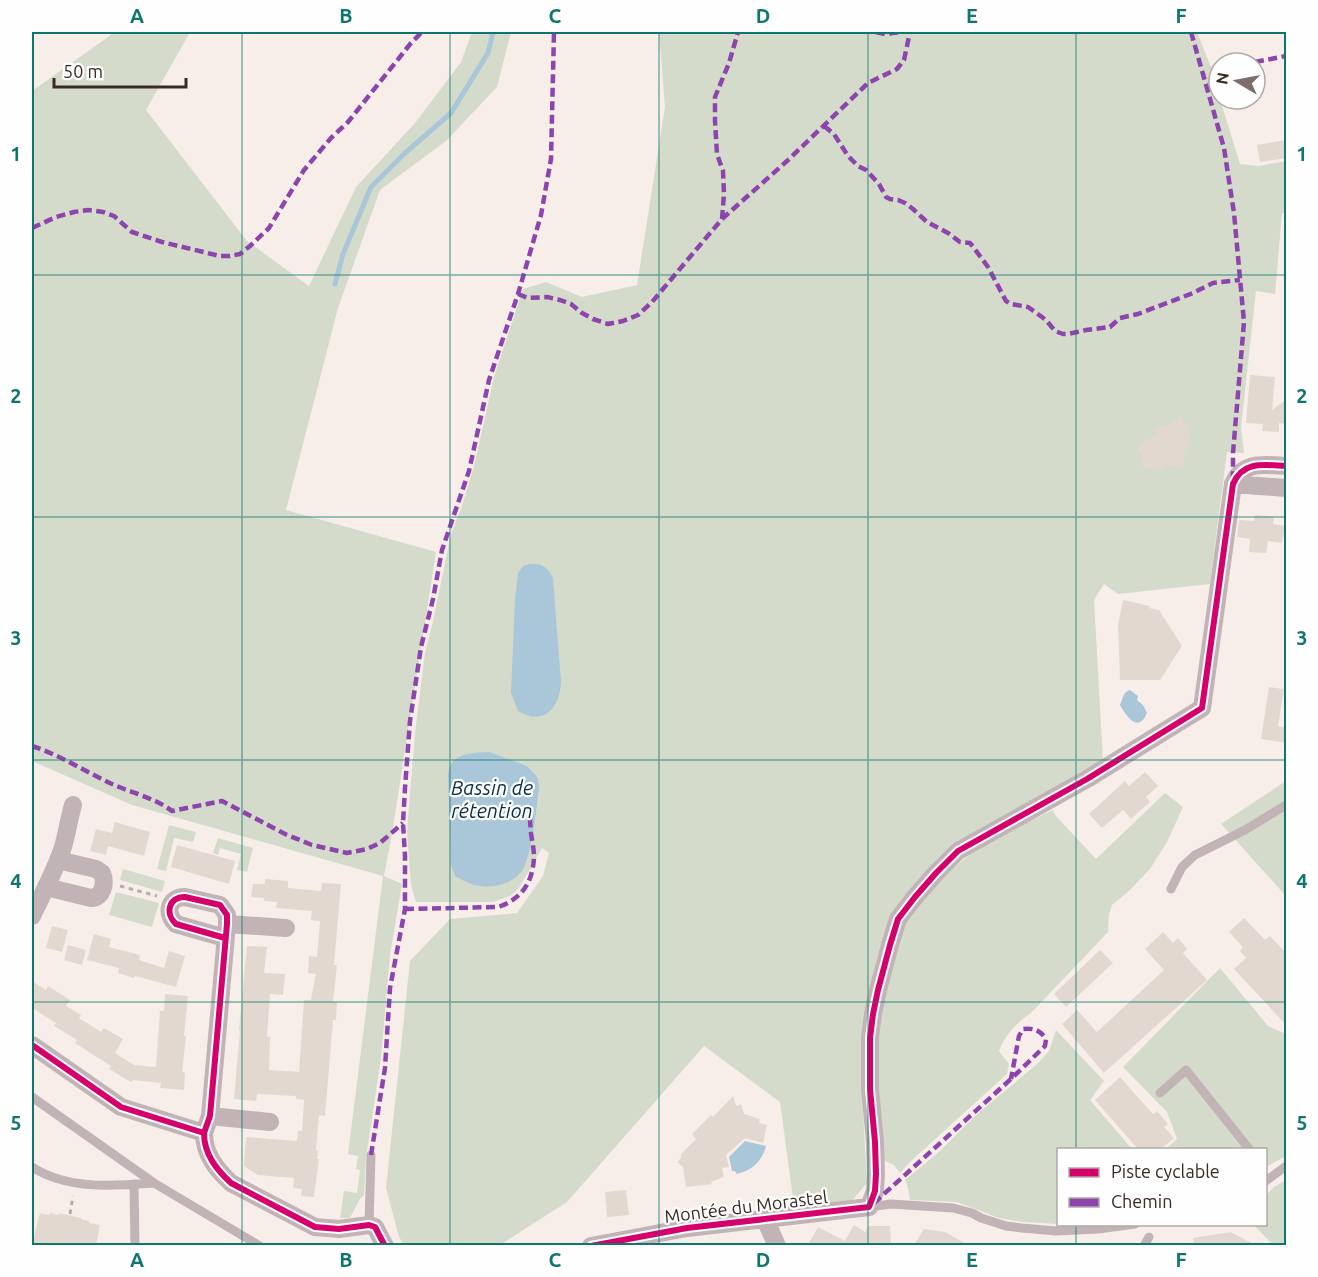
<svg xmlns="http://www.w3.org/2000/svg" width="1318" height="1277" font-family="Ubuntu,sans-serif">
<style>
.green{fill:#d4dbcb}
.water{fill:#aac6d9}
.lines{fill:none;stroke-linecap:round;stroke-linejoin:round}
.stream{stroke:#aac6d9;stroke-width:5}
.building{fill:#e3d8d0}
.path{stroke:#b6acac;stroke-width:3;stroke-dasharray:4.5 4.5;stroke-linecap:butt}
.lane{stroke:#c2b4b6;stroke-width:9}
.street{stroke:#c2b4b6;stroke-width:18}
.quiet{stroke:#8e44ad;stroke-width:4.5;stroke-dasharray:9 4.5;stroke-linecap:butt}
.cycleway-casing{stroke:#fefefe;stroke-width:10}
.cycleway{stroke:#d6006c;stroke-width:6}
.grid{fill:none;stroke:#0f766e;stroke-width:1.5;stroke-opacity:0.55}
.labels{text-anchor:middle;stroke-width:4.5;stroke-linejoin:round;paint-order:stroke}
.street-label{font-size:18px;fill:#392b24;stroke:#fefefe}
.water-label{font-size:20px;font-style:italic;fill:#082e43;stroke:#fefefe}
.neatline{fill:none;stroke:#0f766e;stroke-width:2}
.grid-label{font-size:20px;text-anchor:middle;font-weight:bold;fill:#0f766e}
</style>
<rect width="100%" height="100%" fill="#f7eeea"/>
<!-- green -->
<path class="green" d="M 115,32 L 190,32 L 146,110 L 247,241 L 309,286 L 356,187 L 415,123 L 461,62 L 472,32 L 511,32 L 497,87 L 446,141 L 380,190 L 338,308 L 286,510 L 436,552 L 392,834 L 384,876 L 402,884 L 390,955 L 381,1058 L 366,1158 L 364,1195 L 360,1199 L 350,1218 L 340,1218 L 344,1191 L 357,1193 L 360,1170 L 356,1169 L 358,1156 L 348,1154 L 383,876 L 132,805 L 32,761 L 32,91 Z
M 659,32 L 1197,32 L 1214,75 L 1219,99 L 1220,99 L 1240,164 L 1259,166 L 1286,161 L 1286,213 L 1282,213 L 1275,294 L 1256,291 L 1241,427 L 1244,453 L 1227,452 L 1210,584 L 1118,594 L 1104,584 L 1094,600 L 1103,761 L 1034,801 L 894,911 L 877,958 L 866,1008 L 862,1090 L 867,1183 L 850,1203 L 795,1213 L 780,1102 L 704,1046 L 567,1202 L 500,1245 L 404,1245 L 399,1237 L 386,1188 L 410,961 L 450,919 L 517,913 L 543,876 L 549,853 L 542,848 L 519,888 L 510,896 L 493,902 L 416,902 L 411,885 L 407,831 L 415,733 L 425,653 L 433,621 L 451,534 L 462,506 L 474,466 L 494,377 L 523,289 L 546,282 L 582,297 L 637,285 L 665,107 Z
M 1286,781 L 1286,896 L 1221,824 Z
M 1165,793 L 1183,807 L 1167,842 L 1150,869 L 1129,891 L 1112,905 L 1109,914 L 1108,932 L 1032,1012 C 1017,1023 1006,1033 999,1051 L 1009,1064 L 1007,1074 L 912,1160 L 900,1173 L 894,1165 L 878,1158 L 876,1105 L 879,1014 L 904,924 L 921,896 L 970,854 L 1006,832 L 1053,810 L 1056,816 L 1096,859 Z
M 169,825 L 196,832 L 193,842 L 174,838 L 166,871 L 157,869 Z
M 218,838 L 253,848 L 247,872 L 237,870 L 241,854 L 220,848 L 218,855 L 213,853 Z
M 123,869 L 165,881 L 162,892 L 120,880 Z
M 116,892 L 159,903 L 152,927 L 109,915 Z
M 1220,968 L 1268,1026 L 1286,1034 L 1286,1156 L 1266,1167 L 1266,1150 L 1166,1149 L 1177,1139 L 1167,1112 L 1123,1067 Z
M 1056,1030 L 1104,1081 L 1090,1100 L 1132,1149 L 1058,1150 L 1058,1224 L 1023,1222 L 999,1218 L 957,1202 L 910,1200 L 907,1184 L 905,1180 L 940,1151 L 976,1115 L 1037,1064 L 1049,1051 Z
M 1286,1180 L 1286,1245 L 1273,1245 L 1254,1225 L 1266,1224 L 1266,1195 L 1274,1187 Z"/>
<!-- water -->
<path class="water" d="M 529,564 C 541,563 548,567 553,578 L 561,682 C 560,707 544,727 518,711 L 511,693 L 515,600 L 518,573 L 523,566 Z
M 1130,690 L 1138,696 L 1137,700 L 1143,705 L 1147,713 C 1138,734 1126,716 1120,705 C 1123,698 1123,692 1130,690 Z
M 489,752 L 527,766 L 538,778 L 539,789 C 536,809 532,855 522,871 C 516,879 508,883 499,885 C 480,889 471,885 455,876 L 451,865 L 448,776 C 448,773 449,769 450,766 C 457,752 476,753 489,752 Z
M 745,1141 L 766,1146 C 762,1161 753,1170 737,1174 L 735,1171 L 732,1171 L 729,1157 Z"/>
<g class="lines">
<!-- stream -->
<path class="stream" d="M 335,284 L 343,254 L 371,187 L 404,154 L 451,113 L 488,53 L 493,32"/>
</g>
<!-- building -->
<path class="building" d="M 1287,140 L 1287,158 L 1260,162 L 1257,145 Z
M 1250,375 L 1275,377 L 1272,410 L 1287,399 L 1287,424 L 1279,423 L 1279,432 L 1262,431 L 1263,424 L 1246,423 Z
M 1180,416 L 1190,429 L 1187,450 L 1185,450 L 1183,467 L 1164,465 L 1162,470 L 1142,467 L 1143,456 L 1137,448 L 1156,434 L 1157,426 L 1166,426 Z
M 1255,515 L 1274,517 L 1273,524 L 1285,526 L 1282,543 L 1268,541 L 1266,553 L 1249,552 L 1250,539 L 1237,537 L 1239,520 L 1254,521 Z
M 1123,600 L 1150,606 L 1149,608 L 1159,610 L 1182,646 L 1160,680 L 1120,680 L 1118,625 Z
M 1269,687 L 1284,689 L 1278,726 L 1287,728 L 1287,743 L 1261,739 Z
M 1145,772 L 1158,786 L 1146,797 L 1150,802 L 1131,819 L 1123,810 L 1102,828 L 1089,814 L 1125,781 L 1129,786 Z
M 115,822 L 150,832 L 144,856 L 108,846 L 106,855 L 90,851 L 96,829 L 112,833 Z
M 177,845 L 235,861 L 229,884 L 171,867 Z
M 265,879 L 288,881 L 288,888 L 321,891 L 322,883 L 341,884 L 334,965 L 337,965 L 333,1002 L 337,1002 L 336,1020 L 333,1020 L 325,1116 L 319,1115 L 316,1150 L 318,1151 L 317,1159 L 319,1159 L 314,1197 L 301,1196 L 302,1189 L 293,1188 L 294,1178 L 258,1175 L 244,1166 L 246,1137 L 297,1141 L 298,1131 L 302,1131 L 304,1100 L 296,1099 L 296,1096 L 257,1094 L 256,1101 L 234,1099 L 240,1030 L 239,1030 L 247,946 L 267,947 L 264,973 L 285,974 L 283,995 L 270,994 L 267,1037 L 270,1037 L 269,1070 L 299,1072 L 304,1000 L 311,1000 L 316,974 L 308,973 L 309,956 L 317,957 L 320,921 L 311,920 L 312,911 L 276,908 L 277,902 L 264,901 L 264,898 L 251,897 L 253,884 L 265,884 Z
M 1244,918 L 1265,940 L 1270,936 L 1287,954 L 1287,1026 L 1234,969 L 1246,958 L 1240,951 L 1243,947 L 1229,932 Z
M 52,926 L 68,930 L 62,952 L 46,948 Z
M 1163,932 L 1173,943 L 1178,938 L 1187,949 L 1183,953 L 1207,980 L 1104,1073 L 1062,1024 L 1077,1010 L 1097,1032 L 1164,970 L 1145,949 Z
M 94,934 L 111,939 L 109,947 L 140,955 L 139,960 L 164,968 L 169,951 L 185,956 L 176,987 L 135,976 L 134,978 L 118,973 L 119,968 L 87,960 Z
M 68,945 L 86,950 L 82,965 L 64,960 Z
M 1100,950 L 1113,963 L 1066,1007 L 1054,994 Z
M 32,981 L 46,990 L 48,986 L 70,1000 L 66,1006 L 81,1015 L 79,1018 L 101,1032 L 104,1028 L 123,1039 L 115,1053 L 134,1065 L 156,1067 L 160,1011 L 164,1011 L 165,994 L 188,996 L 184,1036 L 186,1036 L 182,1072 L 185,1073 L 184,1090 L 160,1088 L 161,1083 L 133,1080 L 131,1082 L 109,1069 L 111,1066 L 75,1043 L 77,1040 L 54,1026 L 56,1023 L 32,1008 Z
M 1120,1077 L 1153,1114 L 1157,1111 L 1168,1124 L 1164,1127 L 1174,1138 L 1161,1149 L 1138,1149 L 1095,1100 Z
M 733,1096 L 736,1106 L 741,1104 L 744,1114 L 760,1119 L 759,1123 L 767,1125 L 763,1143 L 745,1138 L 726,1155 L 729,1167 L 722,1168 L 724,1177 L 711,1182 L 712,1184 L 686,1187 L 683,1167 L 677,1162 L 681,1158 L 681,1154 L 696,1139 L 692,1134 L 711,1115 L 713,1117 Z
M 626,1190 L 629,1215 L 607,1217 L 605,1192 Z
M 40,1213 L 49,1215 L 50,1213 L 59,1215 L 59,1213 L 81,1218 L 81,1219 L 89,1221 L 89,1223 L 100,1225 L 96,1245 L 32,1245 Z
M 854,1225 L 865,1232 L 868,1226 L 890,1226 L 891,1245 L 808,1245 L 818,1227 L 845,1241 Z
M 924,1229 L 945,1232 L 968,1245 L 914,1245 Z
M 1231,1232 L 1255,1245 L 1194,1245 L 1193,1238 Z"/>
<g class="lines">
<!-- path -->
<path class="path" d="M 120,886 L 157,896
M 70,1214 L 73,1196"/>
<!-- lane -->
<path class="lane" d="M 1171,889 L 1182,867 L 1195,855 L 1245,830 L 1286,805
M 1160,1093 L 1186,1070 L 1250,1150
M 32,1097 L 154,1183 L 260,1246
M 32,1167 C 68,1190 113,1186 154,1183
M 1266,1181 L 1286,1166
M 134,1184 L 135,1246
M 869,1207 L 891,1204 L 953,1208 L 972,1213 L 981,1218 L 1006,1226 L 1022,1228 L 1056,1231 L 1098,1229 L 1135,1224
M 369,1225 L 371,1155
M 1144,1246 L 1149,1237"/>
<!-- street -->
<path class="street" d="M 1233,484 L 1286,488
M 46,887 L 91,898 C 103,898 106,883 102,873 L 96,869 L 58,860
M 32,916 C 43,893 55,871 63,847 C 67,833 69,819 73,805
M 227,924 L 286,928
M 32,1045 L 121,1107 L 204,1133 C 204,1154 216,1169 231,1183 L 315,1227 L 339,1229 L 369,1225 L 375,1227 L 385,1246
M 210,1116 L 270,1122
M 204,1133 L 210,1116 L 227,924 L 227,915 L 220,905 L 185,897 C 168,897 165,914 176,924 L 225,938
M 765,1219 L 777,1246
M 591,1246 L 687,1228 L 869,1207 L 875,1191 L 876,1174 L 875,1142 L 870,1089 L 870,1038 L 873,1014 L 878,990 L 890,945 L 898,919 L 915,897 L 936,873 L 958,851 L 1087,779 L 1202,708 L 1233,484 C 1243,460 1265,465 1286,466"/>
<!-- quiet -->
<path class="quiet" d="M 876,32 L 885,34 L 900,32
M 1191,32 L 1224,148 L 1234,213 L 1244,322 L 1233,453 L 1233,481
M 1255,62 L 1286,56
M 824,126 L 834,134 L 848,156 L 858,166 L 866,170 L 879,184 L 886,197 L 890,199 L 898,200 L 905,203 L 913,209 L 927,222 L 948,233 L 960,242 L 970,243 L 974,248 L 988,267 L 1006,301 L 1011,304 L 1028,307 L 1046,320 L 1055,331 L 1063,334 L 1068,334 L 1086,330 L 1110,327 L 1120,318 L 1138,314 L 1193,293 L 1213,283 L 1240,280
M 722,219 L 724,194 L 723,171 L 717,154 L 715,121 L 715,97 L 729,63 L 738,32
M 32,228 L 56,217 L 74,212 L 88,210 L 103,212 L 114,216 L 132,232 L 162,242 L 220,256 L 230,256 L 240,254 L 250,246 L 269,228 L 304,170 L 331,138 L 348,122 L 411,43 L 422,32
M 518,294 L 528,298 L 547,297 L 560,300 L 571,304 L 582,313 L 593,319 L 608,324 L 623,321 L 638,315 L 652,302 L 722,219 L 787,161 L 868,83 L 897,69 L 904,60 L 910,32
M 32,746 C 60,755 86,772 112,784 C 132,793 155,798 172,811 L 222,801 L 285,834 L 312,845 L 347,853 L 367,849 L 380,843 L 403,823
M 405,909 L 498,907 C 522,899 533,882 534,857 C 534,849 532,841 531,833 C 530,823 530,814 529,804
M 371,1155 L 385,1068 L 390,988 L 405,909 L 405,856 L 403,823 L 405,788 L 410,721 L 421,647 L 433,599 L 442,550 L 469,471 L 489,380 L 518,294 L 541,215 L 551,159 L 554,32
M 874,1203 L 1011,1079 L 1045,1046 L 1046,1039 C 1040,1030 1034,1028 1023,1029 L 1019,1036 L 1011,1079"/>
<defs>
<path id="cycleway" d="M 32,1045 L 121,1107 L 204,1133 C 204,1154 216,1169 231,1183 L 315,1227 L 339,1229 L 369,1225 L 375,1227 L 385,1246
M 204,1133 L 210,1116 L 227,924 L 227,915 L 220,905 L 185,897 C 168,897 165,914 176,924 L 225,938
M 591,1246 L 687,1228 L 869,1207 L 875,1191 L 876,1174 L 875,1142 L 870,1089 L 870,1038 L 873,1014 L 878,990 L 890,945 L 898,919 L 915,897 L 936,873 L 958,851 L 1087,779 L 1202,708 L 1233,484 C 1243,460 1265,465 1286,466"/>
</defs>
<!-- cycleway casing -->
<use href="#cycleway" class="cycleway-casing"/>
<!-- cycleway -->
<use href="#cycleway" class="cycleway"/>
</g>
<!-- grid -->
<path class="grid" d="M 242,32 L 242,1246M 450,32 L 450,1246M 659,32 L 659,1246M 868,32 L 868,1246M 1076,32 L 1076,1150M 32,275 L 1286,275M 32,517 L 1286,517M 32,760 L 1286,760M 32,1002 L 1286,1002M 1076,1224 L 1076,1246"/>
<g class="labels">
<!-- street labels -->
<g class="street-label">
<text transform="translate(746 1207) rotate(-7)" y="6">Montée du Morastel</text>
</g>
<!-- water labels -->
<g class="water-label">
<text x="492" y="795">Bassin de<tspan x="492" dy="23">rétention</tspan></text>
</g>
</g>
<!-- border -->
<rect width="1318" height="1277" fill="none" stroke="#fefefe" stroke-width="66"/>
<!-- legend -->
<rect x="1057" y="1148" width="210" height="78" fill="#fefefe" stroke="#afaaa7" stroke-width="1.5"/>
<rect x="1069" y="1168" width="30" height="9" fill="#d6006c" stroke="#afaaa7" stroke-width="1.5"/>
<text x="1111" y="1178" font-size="18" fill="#392b24">Piste cyclable</text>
<rect x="1069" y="1198" width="30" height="9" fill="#8e44ad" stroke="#afaaa7" stroke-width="1.5"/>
<text x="1111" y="1208" font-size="18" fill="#392b24">Chemin</text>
<!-- north arrow -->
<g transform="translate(1237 81) rotate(280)"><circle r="28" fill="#fefefe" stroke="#afaaa7" stroke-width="1.5"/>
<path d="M0-4.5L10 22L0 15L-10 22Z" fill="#7c6f69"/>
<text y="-9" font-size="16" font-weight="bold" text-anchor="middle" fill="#392b24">N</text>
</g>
<!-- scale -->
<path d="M54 78v9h132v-9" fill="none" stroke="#392b24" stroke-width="3"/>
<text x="63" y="78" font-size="18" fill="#392b24" stroke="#fefefe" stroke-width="4.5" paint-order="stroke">50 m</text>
<rect x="33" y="33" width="1252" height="1211" class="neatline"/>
<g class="grid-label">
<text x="137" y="23">A</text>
<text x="346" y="23">B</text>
<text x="555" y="23">C</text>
<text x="763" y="23">D</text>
<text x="972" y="23">E</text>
<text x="1181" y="23">F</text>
<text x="16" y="161">1</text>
<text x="1302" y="161">1</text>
<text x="16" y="403">2</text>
<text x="1302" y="403">2</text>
<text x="16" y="645">3</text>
<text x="1302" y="645">3</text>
<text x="16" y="888">4</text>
<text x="1302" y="888">4</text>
<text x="16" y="1130">5</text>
<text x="1302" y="1130">5</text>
<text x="137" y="1267">A</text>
<text x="346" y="1267">B</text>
<text x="555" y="1267">C</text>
<text x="763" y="1267">D</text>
<text x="972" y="1267">E</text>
<text x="1181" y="1267">F</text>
</g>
</svg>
